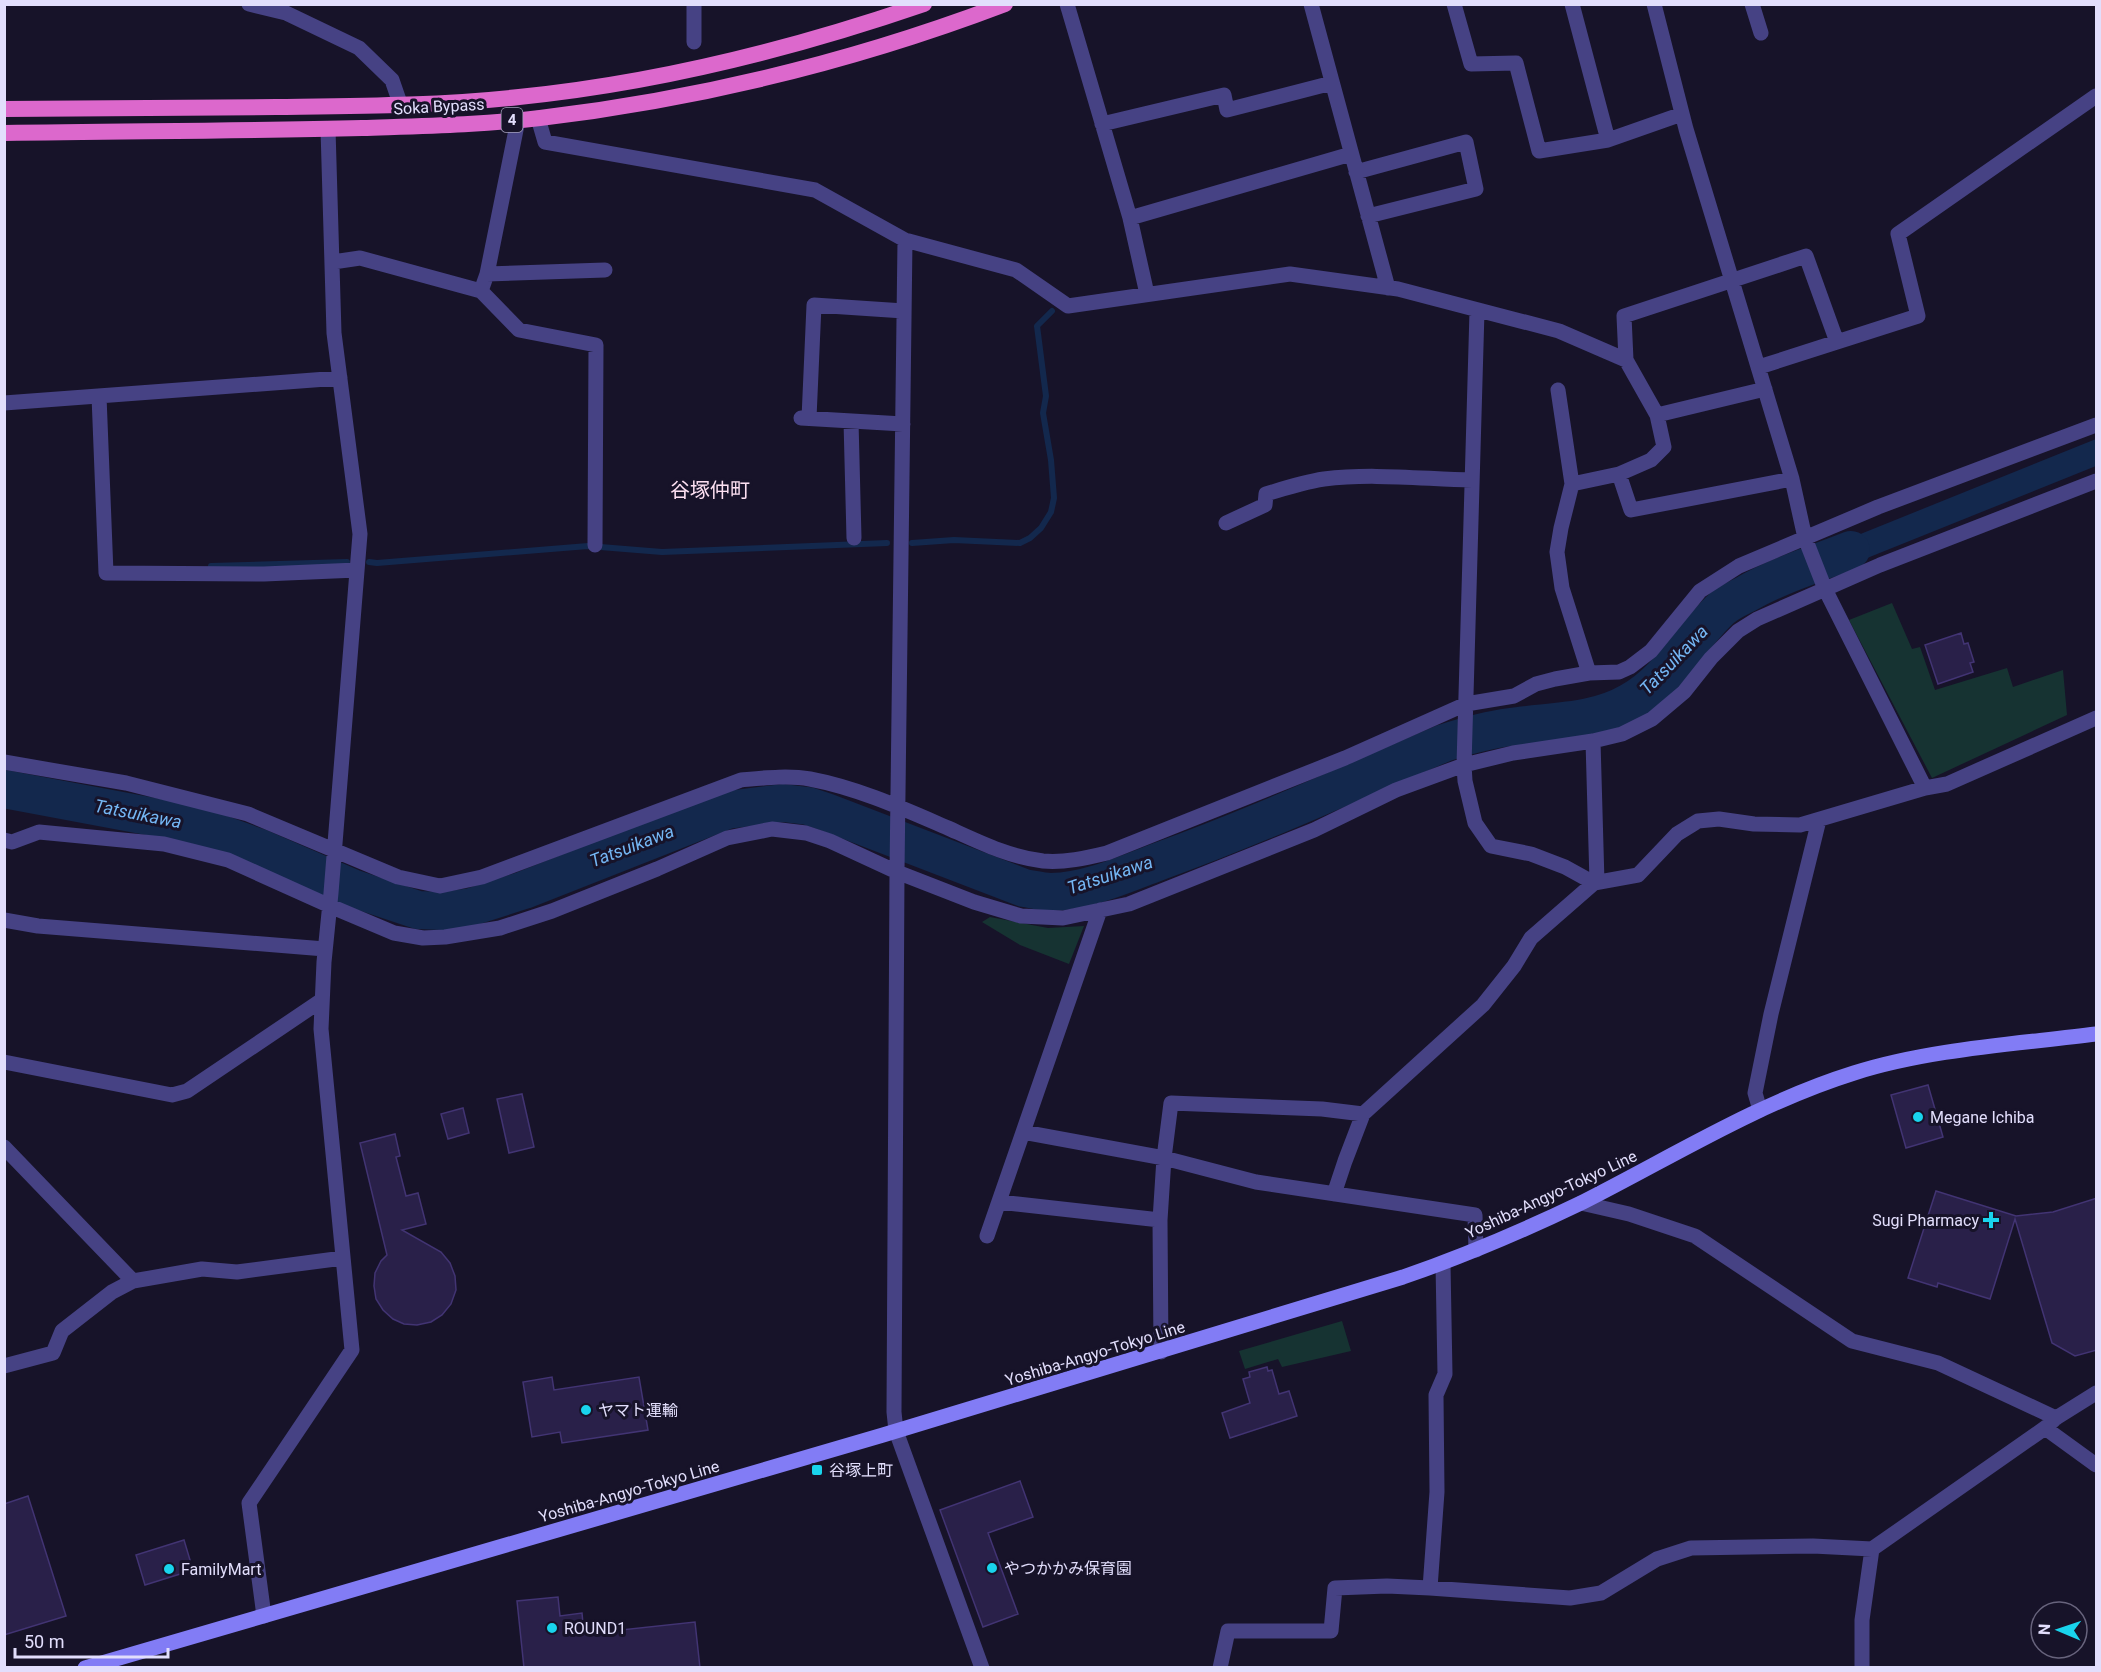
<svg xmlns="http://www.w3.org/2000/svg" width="2101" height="1672" font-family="Roboto,'Noto Sans JP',sans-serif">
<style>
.green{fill:#163332}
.water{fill:#13284d}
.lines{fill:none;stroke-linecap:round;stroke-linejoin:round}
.stream{stroke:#13284d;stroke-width:6}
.river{stroke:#13284d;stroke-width:38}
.building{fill:#292049;stroke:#423473;stroke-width:1.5}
.minor{stroke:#464284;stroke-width:15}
.secondary{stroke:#827cf5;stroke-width:15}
.trunk{stroke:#dc68cc;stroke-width:16}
.poi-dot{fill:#19d4ed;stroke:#171329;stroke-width:2}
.labels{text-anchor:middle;stroke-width:6;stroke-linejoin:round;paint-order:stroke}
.shield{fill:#171329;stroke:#a5a1bd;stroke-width:1.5}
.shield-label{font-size:15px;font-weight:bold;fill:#e2defc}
.street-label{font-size:16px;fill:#e2defc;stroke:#171329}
.poi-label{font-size:16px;fill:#e2defc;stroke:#171329;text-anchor:start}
.water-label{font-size:18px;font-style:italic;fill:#74b6f4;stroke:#171329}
.quarter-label{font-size:20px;fill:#fde0f2;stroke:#171329}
</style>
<rect width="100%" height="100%" fill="#171329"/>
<!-- green -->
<path class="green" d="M 1892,603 L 1912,649 L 1920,647 L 1935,690 L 2007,668 L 2013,687 L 2063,670 L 2067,715 L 1932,778 L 1849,620 Z
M 990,917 L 1048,928 L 1084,926 L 1069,964 L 1020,945 L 982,922 Z
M 1342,1321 L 1351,1351 L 1282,1367 L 1278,1359 L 1245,1369 L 1239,1351 Z"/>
<!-- water -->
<path class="water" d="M 2096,439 L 2096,466 L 1810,581 L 1801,558 Z"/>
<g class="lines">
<!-- stream -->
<path class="stream" d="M 912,543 L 954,540 L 1020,543 L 1030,538 L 1041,528 L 1051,512 L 1054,498 L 1051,460 L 1043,413 L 1046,396 L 1037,326 L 1052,311
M 369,562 L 377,563 L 588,546 L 662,552 L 887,543
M 211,566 L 347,562"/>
<!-- river -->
<path class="river" d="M 4,789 L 196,825 L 260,848 L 352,888 L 418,910 L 443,911 L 471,907 L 524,890 L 727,810 L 783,803 L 808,806 L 826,812 L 1024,888 C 1032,889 1042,892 1051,892 C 1088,891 1126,874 1160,861 C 1257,826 1350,783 1444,743 C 1466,736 1487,730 1510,727 C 1551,721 1594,723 1630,702 C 1670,680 1690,637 1722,608 C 1729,602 1738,598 1746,594 C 1779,575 1816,564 1851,550"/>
</g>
<!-- building -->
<path class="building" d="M 1961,633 L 1964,644 L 1968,643 L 1974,662 L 1970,663 L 1973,672 L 1938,684 L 1925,645 Z
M 1928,1085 L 1943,1137 L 1906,1148 L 1891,1095 Z
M 522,1094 L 534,1147 L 509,1153 L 497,1099 Z
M 463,1108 L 469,1133 L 448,1139 L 441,1114 Z
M 395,1134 L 400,1156 L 396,1157 L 406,1196 L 418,1193 L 426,1224 L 402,1230 L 441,1252 L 450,1263 L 455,1276 L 456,1290 L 451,1304 L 442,1315 L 431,1322 L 417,1325 L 404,1324 L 393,1319 L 383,1310 L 376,1299 L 374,1286 L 375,1273 L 381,1261 L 387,1255 L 360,1143 Z
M 1936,1191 L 2016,1216 L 2053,1212 L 2097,1198 L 2097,1350 L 2075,1356 L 2052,1343 L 2015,1219 L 1990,1299 L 1938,1283 L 1937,1287 L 1908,1278 Z
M 1267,1367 L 1268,1371 L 1272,1370 L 1279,1394 L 1289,1391 L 1297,1416 L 1230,1438 L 1222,1413 L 1250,1403 L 1243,1379 L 1250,1377 L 1249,1372 Z
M 552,1377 L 554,1390 L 639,1377 L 648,1430 L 562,1443 L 560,1432 L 532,1437 L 523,1382 Z
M 1020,1481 L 1033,1517 L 988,1533 L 1018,1614 L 983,1627 L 940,1510 Z
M 28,1496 L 66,1616 L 4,1635 L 4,1504 Z
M 184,1540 L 193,1570 L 145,1585 L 136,1555 Z
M 558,1597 L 560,1616 L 582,1613 L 584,1634 L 695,1622 L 700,1668 L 524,1668 L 517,1601 Z"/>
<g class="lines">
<!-- minor -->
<path class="minor" d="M 249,4 L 286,13 L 359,48 L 392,80 L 401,106
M 1067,4 L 1130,218 L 1147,294
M 1311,4 L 1388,288
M 1454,4 L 1471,64 L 1516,63 L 1539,151 L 1608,140 L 1682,114
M 1572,4 L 1608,140
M 1654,4 L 1686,129 L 1792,479 L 1805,538 L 1825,589 L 1925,788
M 1752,4 L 1761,33
M 694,42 L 694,4
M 538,118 L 545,142 L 815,190 L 905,240 L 1016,270 L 1068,306 L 1290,274 L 1398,289 L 1559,331 L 1626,360
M 1102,124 L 1224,95 L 1227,110 L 1332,83
M 1356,172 L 1466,142 L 1476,189 L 1368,216
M 1130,218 L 1351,154
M 905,240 L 897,872 L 894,1412 L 896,1431 L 982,1668
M 333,262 L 360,258 L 481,291 L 519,330 L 596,345 L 595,545
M 487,274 L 605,270
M 481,291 L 487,274 L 518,120
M 1477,311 L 1464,765 L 1465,781 L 1475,823 L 1491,846 L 1531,854 L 1565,867 L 1594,883 L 1638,875 L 1677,834 L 1698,821 L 1719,819 L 1754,824 L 1800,825 L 1925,788 L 1947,784 L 2096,718
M 1759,367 L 1918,316 L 1898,234 L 2096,96
M 1765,389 L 1657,415 L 1626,360 L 1624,316 L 1806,256 L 1837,342
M 1558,390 L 1572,484 L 1561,528 L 1557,552 L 1562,588 L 1589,673
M 99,396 L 106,573 L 264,574 L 357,570
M 4,403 L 340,378
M 801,418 L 903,424
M 809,418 L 814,305 L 904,311
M 851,421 L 854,538
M 1619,474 L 1631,510 L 1792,479
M 1572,484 L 1619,474 L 1651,460 L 1664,447 L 1657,415
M 1226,523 L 1265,505 L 1266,494 C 1285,488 1304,482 1324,479 C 1372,473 1424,479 1472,480
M 1593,741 L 1597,882
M 4,762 L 126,783 L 248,814 L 398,877 L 440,886 L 482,877 L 741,780 C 763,778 788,775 810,779 C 858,788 904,809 948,828 C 979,842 1009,857 1043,861 C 1064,863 1086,858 1107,853 L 1345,758 L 1466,704 L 1514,696 L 1536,684 L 1555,679 L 1589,673 L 1619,672 L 1630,667 L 1651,651 L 1700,591 L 1739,566 L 1878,507 L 2096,425
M 4,840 L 12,842 L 39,832 L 164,844 L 228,860 L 330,906 L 394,933 L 423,938 L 445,937 L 500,928 L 552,911 L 657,869 L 727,838 L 772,829 L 806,833 L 830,841 L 897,872 L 974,902 L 1021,916 L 1063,918 L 1129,904 L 1314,830 L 1396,790 L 1464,765 L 1513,753 L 1593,741 L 1622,734 L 1652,719 L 1684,692 L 1711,658 L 1738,631 L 1757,619 L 1880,565 L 2096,481
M 4,920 L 38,926 L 325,949
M 4,1062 L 172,1095 L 187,1091 L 322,1000
M 1760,1110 L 1755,1093 L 1771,1014 L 1819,820
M 1023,1132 L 1164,1158 L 1256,1182 L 1475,1215 L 1476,1250
M 4,1147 L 133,1281
M 1334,1194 L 1345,1161 L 1363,1114
M 999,1202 L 1160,1220
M 1581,1203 L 1629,1214 L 1695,1236 L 1852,1341 L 1938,1363 L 2056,1418
M 987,1236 L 1100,910
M 1161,1352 L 1160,1220 L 1164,1158 L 1171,1103 L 1322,1109 L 1363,1114 L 1483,1005 L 1514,966 L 1531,938 L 1594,883
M 4,1366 L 53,1353 L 62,1331 L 112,1292 L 133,1281 L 202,1269 L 237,1272 L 343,1258
M 2045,1428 L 2096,1465
M 1430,1588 L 1437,1492 L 1436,1395 L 1445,1374 L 1443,1264
M 264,1616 L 249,1503 L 352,1350 L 321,1029 L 324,962 L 331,893 L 360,534 L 334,333 L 328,129
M 1220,1668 L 1228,1631 L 1331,1631 L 1335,1588 L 1387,1586 L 1430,1588 L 1570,1598 L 1601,1593 L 1657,1559 L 1691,1548 L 1813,1546 L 1872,1549
M 1862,1668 L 1862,1620 L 1872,1549 L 2045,1428 L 2056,1418 L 2096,1393"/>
<!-- secondary -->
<path class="secondary" d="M 85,1668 L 883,1435 L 1403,1277 C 1464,1256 1525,1230 1583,1202 C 1672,1157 1758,1103 1854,1073 C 1929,1049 2018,1044 2096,1034"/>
<!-- trunk -->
<path class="trunk" d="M 4,109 C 95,109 186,108 276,107 C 357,106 438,106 519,97 C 658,83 793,49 924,4
M 4,133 C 124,131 243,131 362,128 C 421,126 481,125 540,118 C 699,99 855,61 1005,4"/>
</g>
<!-- markers -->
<g class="poi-dot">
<circle cx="1918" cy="1117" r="6"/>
<path d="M1988 1211h6v6h6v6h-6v6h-6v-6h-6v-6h6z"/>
<circle cx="586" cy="1410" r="6"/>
<rect x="811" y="1464" width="12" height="12" rx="3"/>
<circle cx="992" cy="1568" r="6"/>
<circle cx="169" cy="1569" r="6"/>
<circle cx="552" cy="1628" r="6"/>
</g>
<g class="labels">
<!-- shield labels -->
<rect class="shield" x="501.5" y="108" width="21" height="24" rx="4.5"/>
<g class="shield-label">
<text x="512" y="125">4</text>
</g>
<!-- street labels -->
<g class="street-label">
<text transform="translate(439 106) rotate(-3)" y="6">Soka Bypass</text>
<text transform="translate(1551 1194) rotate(-25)" y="6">Yoshiba-Angyo-Tokyo Line</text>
<text transform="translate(1095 1353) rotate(-17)" y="6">Yoshiba-Angyo-Tokyo Line</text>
<text transform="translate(629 1491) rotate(-16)" y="6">Yoshiba-Angyo-Tokyo Line</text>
</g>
<!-- poi labels -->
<g class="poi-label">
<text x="1930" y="1123">Megane Ichiba</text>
<text x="1979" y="1226" text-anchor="end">Sugi Pharmacy</text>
<text x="598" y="1416">ヤマト運輸</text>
<text x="829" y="1476">谷塚上町</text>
<text x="1004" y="1574">やつかかみ保育園</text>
<text x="181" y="1575">FamilyMart</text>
<text x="564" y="1634">ROUND1</text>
</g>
<!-- water labels -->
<g class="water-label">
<text transform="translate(1674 660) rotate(-46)" y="6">Tatsuikawa</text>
<text transform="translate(138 814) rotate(11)" y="6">Tatsuikawa</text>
<text transform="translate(632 846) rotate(-21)" y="6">Tatsuikawa</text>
<text transform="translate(1110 875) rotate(-18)" y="6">Tatsuikawa</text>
</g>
<!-- quarter labels -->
<g class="quarter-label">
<text x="710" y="497">谷塚仲町</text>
</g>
</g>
<!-- border -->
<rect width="2101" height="1672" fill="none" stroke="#e2defc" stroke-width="12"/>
<!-- north arrow -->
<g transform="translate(2059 1630) rotate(272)"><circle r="28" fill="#171329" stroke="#68647d" stroke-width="1.5"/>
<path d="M0-4.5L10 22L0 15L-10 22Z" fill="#19d4ed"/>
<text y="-9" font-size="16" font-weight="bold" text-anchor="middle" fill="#e2defc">N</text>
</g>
<!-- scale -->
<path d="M15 1648v9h153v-9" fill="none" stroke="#e2defc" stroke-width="3"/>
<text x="24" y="1648" font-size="18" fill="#e2defc" stroke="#171329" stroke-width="4.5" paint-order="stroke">50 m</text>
</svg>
